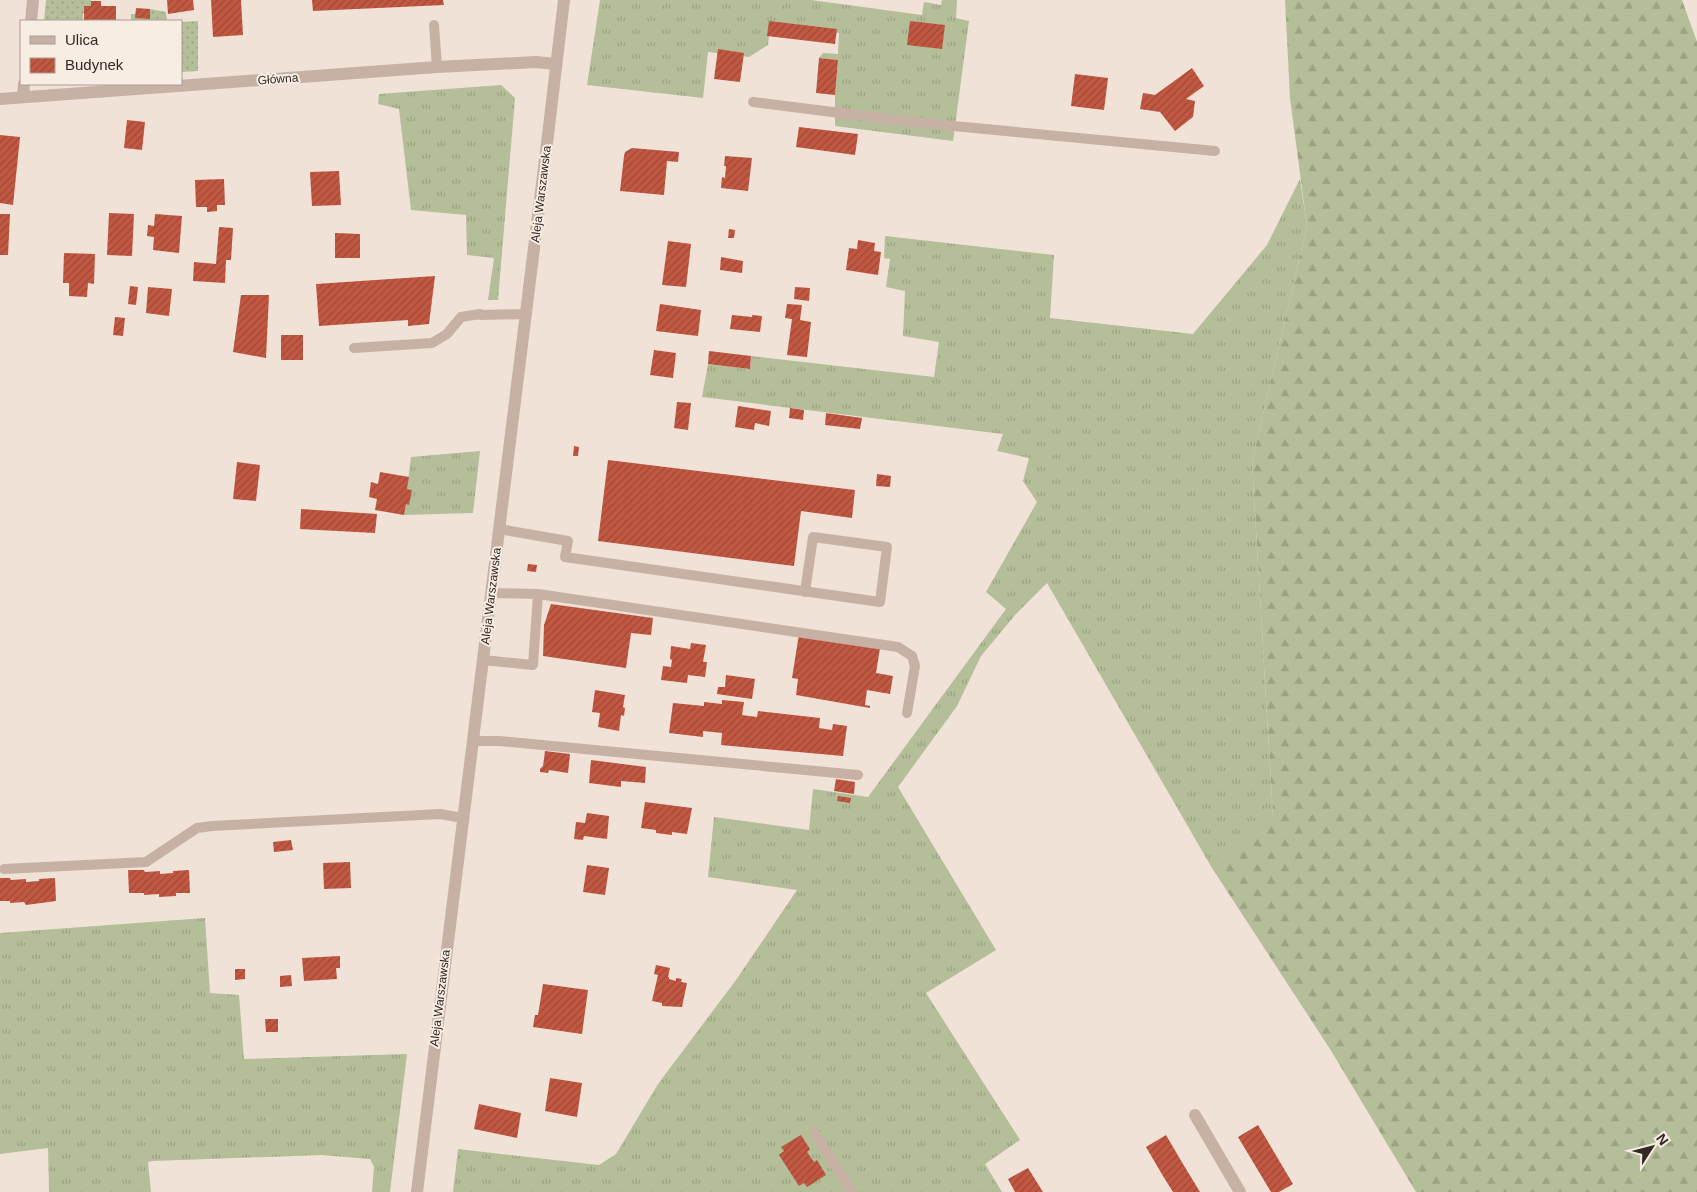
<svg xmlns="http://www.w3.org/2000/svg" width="1697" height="1192" font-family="Arial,sans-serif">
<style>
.grass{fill:url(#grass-tufts)}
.forest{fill:url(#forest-firs)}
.garden{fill:url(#garden-dots)}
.building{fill:url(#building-hatch)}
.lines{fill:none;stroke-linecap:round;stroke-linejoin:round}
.service{stroke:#c7b1a4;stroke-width:10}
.minor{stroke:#c7b1a4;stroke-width:12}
.tertiary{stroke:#c7b1a4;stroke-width:12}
.labels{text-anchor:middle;stroke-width:4;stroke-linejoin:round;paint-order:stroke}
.street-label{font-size:12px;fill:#332825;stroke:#f8ede3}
</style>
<defs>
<pattern id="grass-tufts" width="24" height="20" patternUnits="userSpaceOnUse" patternTransform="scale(1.25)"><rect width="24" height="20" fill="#b4be98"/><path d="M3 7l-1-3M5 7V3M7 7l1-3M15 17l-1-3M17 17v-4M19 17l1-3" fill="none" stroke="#9ba383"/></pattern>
<pattern id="forest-firs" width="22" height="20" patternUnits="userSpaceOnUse" patternTransform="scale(1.25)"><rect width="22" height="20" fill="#b4be98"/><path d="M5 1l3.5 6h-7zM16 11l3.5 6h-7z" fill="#9ba383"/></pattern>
<pattern id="garden-dots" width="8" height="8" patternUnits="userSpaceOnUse" patternTransform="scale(1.25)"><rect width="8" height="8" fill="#b4be98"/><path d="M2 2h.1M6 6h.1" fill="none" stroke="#9ba383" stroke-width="1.8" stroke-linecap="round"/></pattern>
<pattern id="building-hatch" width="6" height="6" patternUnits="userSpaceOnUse" patternTransform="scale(1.25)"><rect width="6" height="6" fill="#c25842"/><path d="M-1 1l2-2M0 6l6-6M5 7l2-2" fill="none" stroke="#9e4937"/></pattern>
</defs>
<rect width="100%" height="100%" fill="#f0e2d7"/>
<!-- grass -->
<path class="grass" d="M 600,0 L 811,0 L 922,15 L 924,2 L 941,5 L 942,0 L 957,0 L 956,18 L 969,21 L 953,141 L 835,126 L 835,95 L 838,60 L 819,58 L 823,53 L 838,54 L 839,33 L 770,27 L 768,45 L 749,57 L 708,52 L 703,98 L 587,85 Z
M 501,85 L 515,98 L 498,300 L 488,300 L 494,258 L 467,255 L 466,215 L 411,210 L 399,109 L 378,104 L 379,94 Z
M 1300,179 L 1307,226 L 1252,462 L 1273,817 L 1212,868 L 1047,583 L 1016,614 L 981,656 L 957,706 L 898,787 L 996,950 L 926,993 L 1020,1140 L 985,1164 L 1002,1192 L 453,1192 L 458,1149 L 599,1165 L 616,1154 L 658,1084 L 736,980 L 797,890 L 708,877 L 714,817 L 809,830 L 813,789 L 868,797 L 1006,609 L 986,592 L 1037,502 L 1023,481 L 1029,458 L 997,451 L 1003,434 L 702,397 L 708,364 L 750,369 L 751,356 L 934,377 L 939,342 L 903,336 L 905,291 L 886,287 L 890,259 L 884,258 L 885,236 L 1054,255 L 1050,318 L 1193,334 L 1267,245 Z
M 480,451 L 473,513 L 404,515 L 406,504 L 412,490 L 407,489 L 411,457 Z
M 205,918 L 210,993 L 239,995 L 244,1059 L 407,1054 L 390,1192 L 372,1192 L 374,1167 L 370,1159 L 321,1155 L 153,1161 L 148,1162 L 151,1192 L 49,1192 L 48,1148 L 0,1154 L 0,933 Z"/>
<!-- forest -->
<path class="forest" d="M 1285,0 L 1682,0 L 1697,42 L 1697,1192 L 1416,1192 L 1330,1049 L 1212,868 L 1273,816 L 1252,462 L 1307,226 L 1290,98 Z"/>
<!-- garden -->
<path class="garden" d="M 46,0 L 91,0 L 91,12 L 83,13 L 83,21 L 44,21 Z
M 150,9 L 166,12 L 167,21 L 131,21 L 131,14 L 136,14 L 136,18 L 149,18 Z
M 198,21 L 198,71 L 181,72 L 181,22 Z"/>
<!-- building -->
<path class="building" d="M 167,0 L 193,0 L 194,10 L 168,14 Z
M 211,0 L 241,0 L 243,35 L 213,37 Z
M 312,0 L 443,0 L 444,5 L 313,11 Z
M 91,1 L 101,1 L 101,6 L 116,6 L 116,21 L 84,21 L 84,6 L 91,6 Z
M 136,8 L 150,9 L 150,19 L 135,18 Z
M 769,21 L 837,29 L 835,44 L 767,36 Z
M 910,21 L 945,25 L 942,49 L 907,45 Z
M 718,49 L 744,53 L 740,82 L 714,79 Z
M 819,58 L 838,60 L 835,95 L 816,93 Z
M 1192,68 L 1204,86 L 1186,99 L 1195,101 L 1193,117 L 1175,131 L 1160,112 L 1140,109 L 1143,93 L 1155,95 Z
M 1075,74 L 1108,78 L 1104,110 L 1071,106 Z
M 127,120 L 145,122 L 142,150 L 124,148 Z
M 799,127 L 858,134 L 855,155 L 796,147 Z
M 0,135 L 20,137 L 13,205 L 0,203 Z
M 632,148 L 679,152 L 678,162 L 667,161 L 664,195 L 620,191 L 624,156 L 625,152 Z
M 725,156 L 752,158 L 748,191 L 721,188 L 722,177 L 725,178 L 726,166 L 724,166 Z
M 339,171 L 341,205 L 312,206 L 310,172 Z
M 224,179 L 225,205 L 217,205 L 217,211 L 207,212 L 207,207 L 196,207 L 195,180 Z
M 109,213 L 134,214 L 132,256 L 107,255 Z
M 0,214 L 10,214 L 8,255 L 0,255 Z
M 155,214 L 182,216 L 179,253 L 153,250 L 154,237 L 147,236 L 148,225 L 154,226 Z
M 219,227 L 233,228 L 231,260 L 226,260 L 225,283 L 193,281 L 194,262 L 216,264 Z
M 729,229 L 735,230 L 734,238 L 728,238 Z
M 335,233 L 360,234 L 360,258 L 335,258 Z
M 858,240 L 875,243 L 874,251 L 881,252 L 878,275 L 846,270 L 849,248 L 857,249 Z
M 668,241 L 691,244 L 686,287 L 662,285 Z
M 64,253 L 95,254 L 94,284 L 88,283 L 87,297 L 69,296 L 69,283 L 63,283 Z
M 721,257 L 743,261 L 742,273 L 720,270 Z
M 435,276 L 429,324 L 408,326 L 408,320 L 319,326 L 316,284 Z
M 130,286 L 138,287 L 136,305 L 128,304 Z
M 148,287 L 172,289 L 169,316 L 146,313 Z
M 795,287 L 810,288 L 809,301 L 794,299 Z
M 241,295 L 269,295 L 266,358 L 233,352 Z
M 660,304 L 701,310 L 698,336 L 656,331 Z
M 787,304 L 802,305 L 800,320 L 811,322 L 807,357 L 787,355 L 792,319 L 785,318 Z
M 732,315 L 752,317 L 752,315 L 762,316 L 760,332 L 730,329 Z
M 115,317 L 125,318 L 123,336 L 113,335 Z
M 281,335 L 303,335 L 303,360 L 281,360 Z
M 654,350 L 676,353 L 673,378 L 650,375 Z
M 709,351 L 751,356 L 750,369 L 708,364 Z
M 677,402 L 691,403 L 688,430 L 674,428 Z
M 738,406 L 771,411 L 769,426 L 755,423 L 754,430 L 735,427 Z
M 790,408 L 804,410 L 803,420 L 789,418 Z
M 826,413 L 862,418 L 860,429 L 825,425 Z
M 574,446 L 579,447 L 578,456 L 573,456 Z
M 608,460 L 855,490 L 852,518 L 801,511 L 794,566 L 598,541 Z
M 237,462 L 260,465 L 256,501 L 233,499 Z
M 380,472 L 409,477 L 407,489 L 412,490 L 409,505 L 406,504 L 404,515 L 375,510 L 377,499 L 369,497 L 371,482 L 378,484 Z
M 877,474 L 891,476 L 890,487 L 876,486 Z
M 301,509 L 377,514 L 375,533 L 300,529 Z
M 528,564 L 537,565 L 536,572 L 527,571 Z
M 551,604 L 653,618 L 651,635 L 631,633 L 626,668 L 543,656 L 544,625 Z
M 799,634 L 880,648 L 876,673 L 893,676 L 890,694 L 867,690 L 865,705 L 870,706 L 870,708 L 796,695 L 798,679 L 792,678 Z
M 691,643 L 706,645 L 703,662 L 707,662 L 705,677 L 688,675 L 687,683 L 661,680 L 663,666 L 671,667 L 672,660 L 670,659 L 671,646 L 690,649 Z
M 726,675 L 755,679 L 752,699 L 717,694 L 718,687 L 725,687 Z
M 595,690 L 625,695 L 623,707 L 625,708 L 624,716 L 621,715 L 619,731 L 598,727 L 600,713 L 592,712 Z
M 722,700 L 744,702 L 742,715 L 757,717 L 758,711 L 820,718 L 819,728 L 832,730 L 833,724 L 847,726 L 843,756 L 721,745 L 722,733 L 703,731 L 703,737 L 669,733 L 673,703 L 704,706 L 704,702 L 722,704 Z
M 545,751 L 570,754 L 568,773 L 549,770 L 548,773 L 540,772 L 540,769 L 543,766 Z
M 591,760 L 646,767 L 645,783 L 621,781 L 621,787 L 589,783 Z
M 836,779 L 855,782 L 854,794 L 834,791 Z
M 838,796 L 851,798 L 850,803 L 837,801 Z
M 645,802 L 692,808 L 687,834 L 672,832 L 672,835 L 656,833 L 656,830 L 641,828 Z
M 587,813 L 609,816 L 607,839 L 584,836 L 583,840 L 574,839 L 576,822 L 585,823 Z
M 291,840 L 293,850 L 274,852 L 273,842 Z
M 350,862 L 351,888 L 324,889 L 323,863 Z
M 587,865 L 609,868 L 605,895 L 583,892 Z
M 128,870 L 144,870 L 145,872 L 160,871 L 160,874 L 173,873 L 173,871 L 189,870 L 190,893 L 176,893 L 176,896 L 159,897 L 159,894 L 144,895 L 144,893 L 129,893 Z
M 0,878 L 10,878 L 11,880 L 26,879 L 26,882 L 39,881 L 39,879 L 55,878 L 56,901 L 26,905 L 24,902 L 10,903 L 10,901 L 0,901 Z
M 340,956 L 340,968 L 336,968 L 337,979 L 304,981 L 302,958 Z
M 656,965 L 670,968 L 668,977 L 669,977 L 669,979 L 676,981 L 676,978 L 682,979 L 681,982 L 687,983 L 682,1007 L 662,1006 L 662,1003 L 652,1001 L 658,975 L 654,974 Z
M 235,969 L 245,969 L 245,979 L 235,980 Z
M 291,975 L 292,986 L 280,987 L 280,976 Z
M 543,984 L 588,990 L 582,1034 L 533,1027 L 535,1015 L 538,1015 Z
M 265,1019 L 278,1019 L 278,1032 L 266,1032 Z
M 550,1078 L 582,1083 L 577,1117 L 545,1111 Z
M 479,1104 L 521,1113 L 517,1138 L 474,1129 Z
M 1258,1125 L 1293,1184 L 1279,1192 L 1271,1192 L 1238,1137 Z
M 801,1135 L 810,1149 L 807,1152 L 814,1162 L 817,1160 L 826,1175 L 807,1187 L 804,1183 L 799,1186 L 779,1155 L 784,1151 L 781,1147 Z
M 1166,1135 L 1183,1164 L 1200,1192 L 1173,1192 L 1163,1176 L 1146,1147 Z
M 1028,1168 L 1043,1192 L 1015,1192 L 1008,1179 Z"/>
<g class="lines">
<!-- service -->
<path class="service" d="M 434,25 L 437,67
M 753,102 L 912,122 L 1215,151
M 354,348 L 432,343 L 447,334 L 461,317 L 480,314 L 480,315 L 525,314
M 499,529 L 568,541 L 565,557 L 880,602 L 887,547 L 813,537 L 805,592
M 491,593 L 538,594 L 898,647 L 912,656 L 915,666 L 907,713
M 483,660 L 533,665 L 538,594
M 473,741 L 499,741 L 858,775
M 4,869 L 146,862 L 197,828 L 212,826 L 440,814 L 463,818
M 814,1132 L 852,1192"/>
<!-- minor -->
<path class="minor" d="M 31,21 L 33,0
M 23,97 L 24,84
M 0,99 L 437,67 L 536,62 L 556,64
M 1195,1115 L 1240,1192"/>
<!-- tertiary -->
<path class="tertiary" d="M 417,1192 L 548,135 L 564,0"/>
</g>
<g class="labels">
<!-- street labels -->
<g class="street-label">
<text transform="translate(278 79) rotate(-4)" y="4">Główna</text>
<text transform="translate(541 194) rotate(-83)" y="4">Aleja Warszawska</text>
<text transform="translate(491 596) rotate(-83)" y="4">Aleja Warszawska</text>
<text transform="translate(440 998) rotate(-83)" y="4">Aleja Warszawska</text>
</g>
</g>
<!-- legend -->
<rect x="20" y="20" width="162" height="65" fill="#f8ede3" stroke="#a99e97"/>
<rect x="30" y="36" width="25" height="8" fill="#c7b1a4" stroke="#a99e97"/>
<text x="65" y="45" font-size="15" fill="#332825">Ulica</text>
<rect x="30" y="58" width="25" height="15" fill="url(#building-hatch)" stroke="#a99e97"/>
<text x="65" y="70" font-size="15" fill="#332825">Budynek</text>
<!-- north arrow -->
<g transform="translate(1652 1147) rotate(54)" stroke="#f8ede3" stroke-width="4" paint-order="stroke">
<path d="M0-4L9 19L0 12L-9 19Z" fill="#332825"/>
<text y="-8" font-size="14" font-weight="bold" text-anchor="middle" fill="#332825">N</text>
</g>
</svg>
